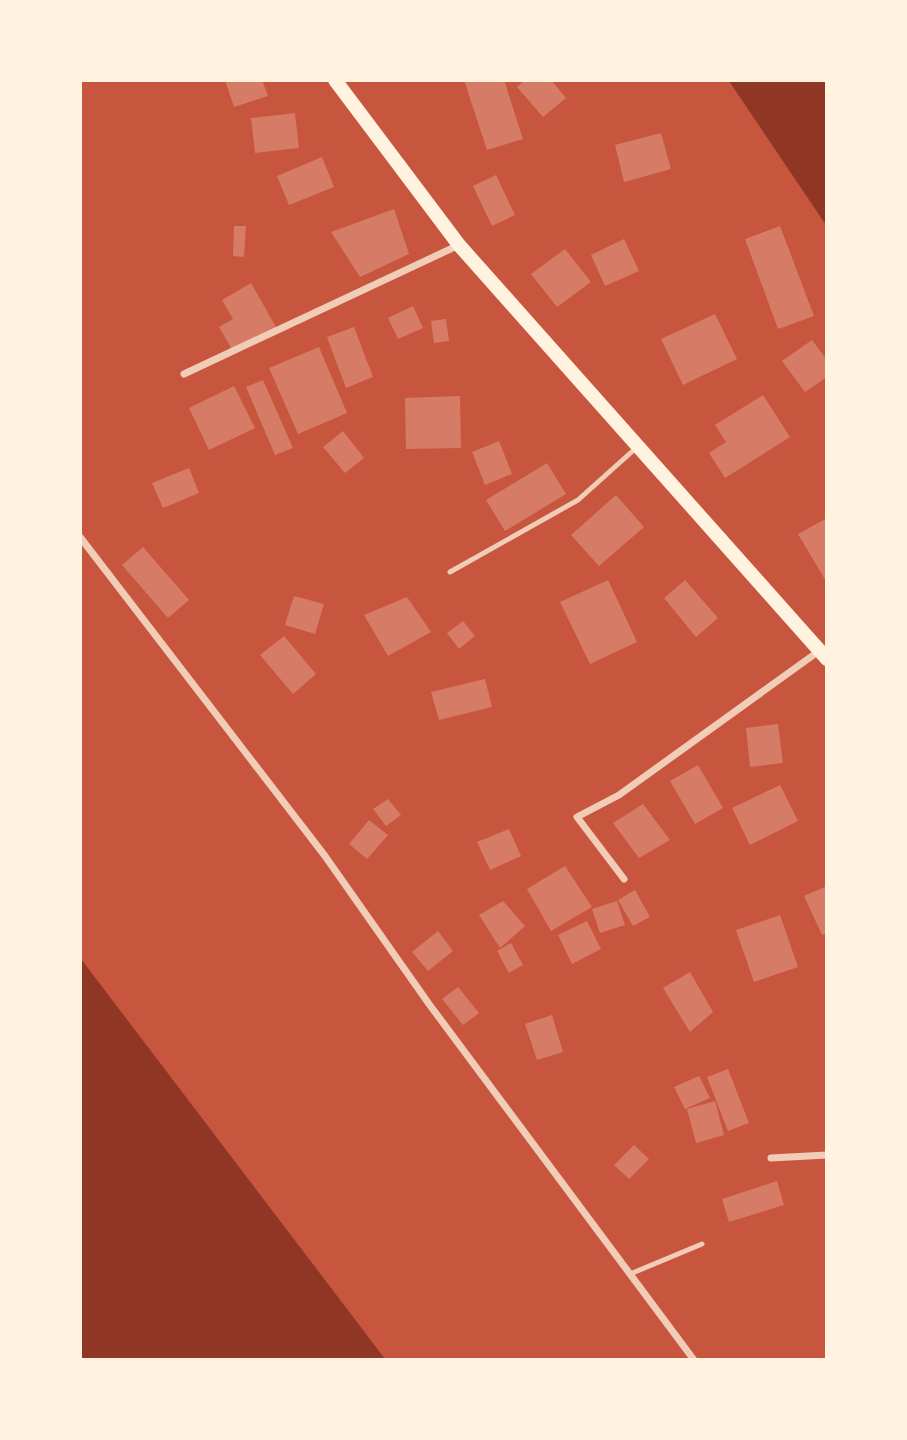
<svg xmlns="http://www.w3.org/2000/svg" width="907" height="1440" font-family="'Golos Text',sans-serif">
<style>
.water{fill:#8f3625}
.building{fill:#d67c66}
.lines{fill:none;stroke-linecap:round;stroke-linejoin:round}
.service{stroke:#f1ccb7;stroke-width:5}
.minor{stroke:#f1ccb7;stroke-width:7}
.secondary{stroke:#fff3e0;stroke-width:14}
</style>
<rect width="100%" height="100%" fill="#c8553d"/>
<!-- water -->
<path class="water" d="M 729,81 L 826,81 L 826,225 Z
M 81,959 L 385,1359 L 81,1359 Z"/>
<!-- building -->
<path class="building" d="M 225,80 L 262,80 L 268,96 L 234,107 Z
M 464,80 L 504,80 L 523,139 L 487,150 Z
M 525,80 L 551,80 L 566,98 L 543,117 L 517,87 Z
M 295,113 L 299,148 L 255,153 L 251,118 Z
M 661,133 L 671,169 L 624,182 L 615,145 Z
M 322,157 L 334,187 L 289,205 L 277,176 Z
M 496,175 L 515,215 L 492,226 L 473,186 Z
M 394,209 L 409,254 L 360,277 L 331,232 Z
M 234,226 L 246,226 L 244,257 L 233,256 Z
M 780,226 L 814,316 L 778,329 L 745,239 Z
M 624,239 L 639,271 L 605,286 L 591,255 Z
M 565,249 L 591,282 L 557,307 L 531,274 Z
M 251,283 L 276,327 L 233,351 L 219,327 L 233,319 L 222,300 Z
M 413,306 L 423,328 L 398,339 L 388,318 Z
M 715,314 L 737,359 L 683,385 L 661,339 Z
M 446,319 L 449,341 L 434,343 L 431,321 Z
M 354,327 L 373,377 L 346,388 L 327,337 Z
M 812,340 L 827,360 L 827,377 L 805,392 L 782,361 Z
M 319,347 L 347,413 L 298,434 L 269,368 Z
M 263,380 L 293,448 L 275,455 L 246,387 Z
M 234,386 L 255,428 L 209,450 L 189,408 Z
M 763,395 L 790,437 L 725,478 L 709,453 L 726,442 L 715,425 Z
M 460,396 L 461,448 L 406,449 L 405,398 Z
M 343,431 L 364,458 L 345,473 L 323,447 Z
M 499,441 L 512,474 L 485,485 L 472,452 Z
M 547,463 L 566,494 L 505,531 L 486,500 Z
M 189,468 L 199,493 L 163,508 L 152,483 Z
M 616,495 L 644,527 L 599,566 L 571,535 Z
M 827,518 L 827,583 L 798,534 Z
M 143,547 L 189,600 L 168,618 L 122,565 Z
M 608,580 L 637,642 L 590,664 L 560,602 Z
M 685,580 L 718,618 L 696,637 L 664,598 Z
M 294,596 L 324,604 L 315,634 L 285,625 Z
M 407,597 L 431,632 L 388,656 L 364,615 Z
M 463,621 L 475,636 L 459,649 L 447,633 Z
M 284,636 L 316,674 L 293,694 L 260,655 Z
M 485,679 L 492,707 L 439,720 L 431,692 Z
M 778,724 L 783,763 L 750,767 L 746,728 Z
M 698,765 L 723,808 L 695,824 L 670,781 Z
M 780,785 L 798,821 L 750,845 L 732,808 Z
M 388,799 L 401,815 L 386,826 L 373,809 Z
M 643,804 L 670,840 L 639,858 L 613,823 Z
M 369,820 L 388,835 L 367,859 L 349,844 Z
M 509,829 L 521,856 L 490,870 L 477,842 Z
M 565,866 L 592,907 L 551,931 L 527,889 Z
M 827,886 L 827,933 L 822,935 L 804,896 Z
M 635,890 L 650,917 L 633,926 L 618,900 Z
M 503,901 L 525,926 L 500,948 L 479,915 Z
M 617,901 L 625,925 L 600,933 L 592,909 Z
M 780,915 L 798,967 L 754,982 L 736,930 Z
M 587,921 L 601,949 L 572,964 L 558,935 Z
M 438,931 L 453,951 L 428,971 L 412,952 Z
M 511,943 L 523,965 L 509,973 L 497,951 Z
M 690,972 L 713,1012 L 690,1032 L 663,988 Z
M 458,987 L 479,1013 L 463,1025 L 442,999 Z
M 552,1015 L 563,1052 L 537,1060 L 525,1024 Z
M 728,1069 L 749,1123 L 728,1131 L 707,1077 Z
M 699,1076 L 710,1098 L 685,1109 L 674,1087 Z
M 715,1101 L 724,1135 L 696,1143 L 687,1109 Z
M 634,1145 L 649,1159 L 629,1179 L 614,1165 Z
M 777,1181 L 784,1205 L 729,1222 L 722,1199 Z"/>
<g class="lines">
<!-- service -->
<path class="service" d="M 450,572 L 578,500 L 636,448
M 630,1274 L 702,1244"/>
<!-- minor -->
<path class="minor" d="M 184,374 L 459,245
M 80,537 L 325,856 L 429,1004 L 694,1360
M 624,879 L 577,817 L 619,795 L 819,651
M 771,1158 L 827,1155"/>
<!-- secondary -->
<path class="secondary" d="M 335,80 L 459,245 L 827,659"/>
</g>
<!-- border -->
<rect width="907" height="1440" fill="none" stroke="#fff3e0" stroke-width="164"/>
</svg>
